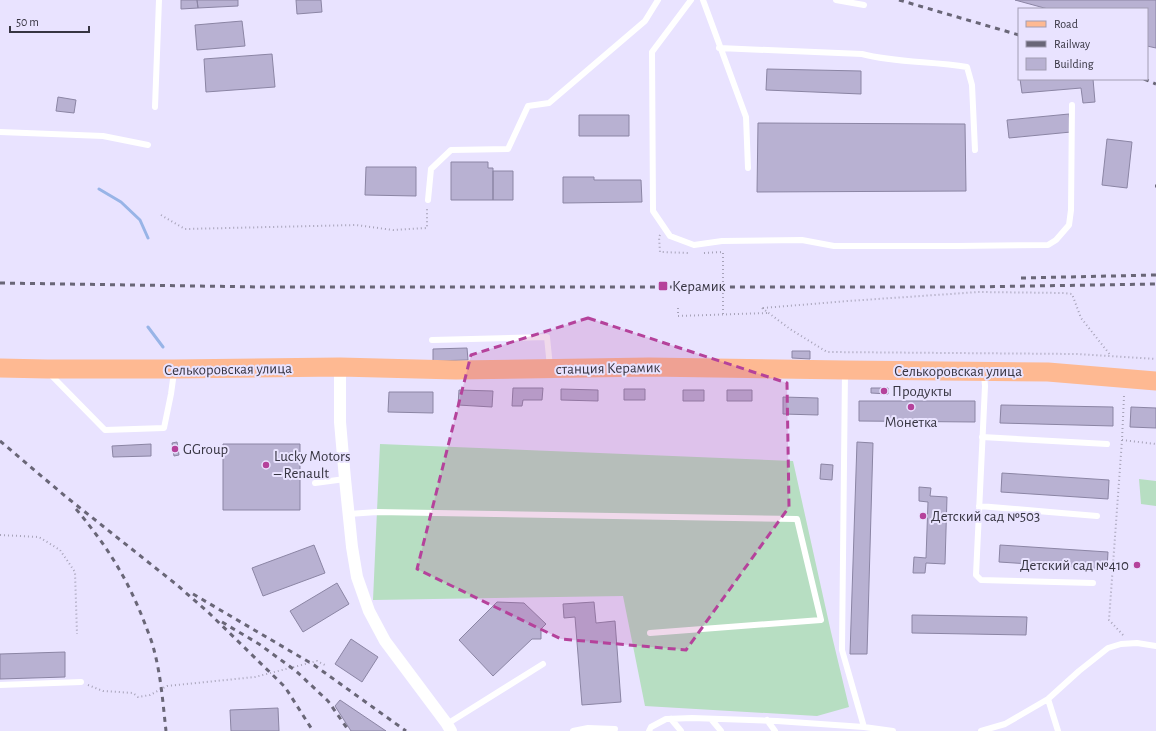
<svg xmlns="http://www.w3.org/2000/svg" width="1156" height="731" font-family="'Alegreya Sans',sans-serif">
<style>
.garden{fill:#b7dec2}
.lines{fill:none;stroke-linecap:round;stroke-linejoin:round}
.stream{stroke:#98b4e7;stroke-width:3}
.building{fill:#b8b1d2;stroke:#8b85a4}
.path{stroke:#a7a3b9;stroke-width:2;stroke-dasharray:1 3;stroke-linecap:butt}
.lane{stroke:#fff;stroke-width:6}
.street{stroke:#fff;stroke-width:12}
.primary{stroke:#feb992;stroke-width:19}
.rail{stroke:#696677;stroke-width:3;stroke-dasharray:5 5;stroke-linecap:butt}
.marked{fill:#b5429b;fill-opacity:0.2;stroke:#b5429b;stroke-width:3;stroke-dasharray:8 5;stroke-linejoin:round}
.poi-dot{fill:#b5429b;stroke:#e9e3ff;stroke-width:1.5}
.labels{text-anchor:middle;stroke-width:4;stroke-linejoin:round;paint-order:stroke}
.poi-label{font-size:15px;fill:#373542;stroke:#e9e3ff;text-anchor:start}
.street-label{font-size:15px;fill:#373542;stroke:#e9e3ff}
</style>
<rect width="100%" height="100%" fill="#e9e3ff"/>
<!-- garden -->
<path class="garden" d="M 380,444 L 793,461 L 831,632 L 849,707 L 817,716 L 645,706 L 623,596 L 373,600 Z
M 1139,479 L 1156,481 L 1156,506 L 1141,504 Z"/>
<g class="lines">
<!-- stream -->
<path class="stream" d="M 99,189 L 121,202 L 140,220 L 148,238
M 148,327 L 163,347"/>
</g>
<!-- building -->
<path class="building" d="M 181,0 L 197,0 L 198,8 L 181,9 Z
M 197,0 L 238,0 L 238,6 L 198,8 Z
M 296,0 L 321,0 L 322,12 L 297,14 Z
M 1015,0 L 1156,0 L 1156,48 L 1147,46 L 1147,9 L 1048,9 Z
M 242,21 L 245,46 L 197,50 L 195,25 Z
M 272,54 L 275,87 L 206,92 L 204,59 Z
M 767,69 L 861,71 L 861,94 L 766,90 Z
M 1020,79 L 1093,79 L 1095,102 L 1083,103 L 1081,88 L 1022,93 Z
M 58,97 L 76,100 L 74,113 L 56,111 Z
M 1069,114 L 1071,132 L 1009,138 L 1007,120 Z
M 579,115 L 629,115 L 629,136 L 579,136 Z
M 758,123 L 965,124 L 966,191 L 757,192 Z
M 1107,139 L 1132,142 L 1127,188 L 1102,185 Z
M 451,162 L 488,162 L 488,168 L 493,168 L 493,200 L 451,200 Z
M 366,167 L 416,167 L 416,196 L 365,195 Z
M 493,171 L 513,171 L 513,200 L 493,200 Z
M 563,177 L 594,177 L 594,180 L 641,180 L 642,202 L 563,203 Z
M 467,348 L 468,360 L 433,361 L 433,349 Z
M 792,351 L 810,351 L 810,359 L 792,358 Z
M 513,388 L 543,388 L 542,400 L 523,400 L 522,406 L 512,406 Z
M 871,388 L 888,388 L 888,394 L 871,393 Z
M 561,389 L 598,390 L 598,401 L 561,400 Z
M 624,389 L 645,389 L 645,400 L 624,400 Z
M 459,390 L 493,391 L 492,407 L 458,405 Z
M 683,390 L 704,390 L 704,401 L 683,401 Z
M 727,390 L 752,390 L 752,401 L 727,401 Z
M 389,392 L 433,392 L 433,413 L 388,412 Z
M 783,397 L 818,398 L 818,415 L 783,414 Z
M 859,401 L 975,401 L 975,422 L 859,421 Z
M 1001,405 L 1113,407 L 1113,426 L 1000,423 Z
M 1131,407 L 1156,408 L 1156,428 L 1130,427 Z
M 177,442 L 179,455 L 174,456 L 172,443 Z
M 857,442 L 873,443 L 867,654 L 850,654 Z
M 151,444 L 151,456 L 113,457 L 112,446 Z
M 223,444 L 300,444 L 300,510 L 223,510 Z
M 821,464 L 833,465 L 832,480 L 820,479 Z
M 1002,473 L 1109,480 L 1108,499 L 1001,492 Z
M 919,487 L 931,488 L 930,496 L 947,497 L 945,564 L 926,563 L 925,573 L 913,573 L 914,557 L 926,558 L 928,502 L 919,501 Z
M 314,545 L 325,573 L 263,596 L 252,568 Z
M 1000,545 L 1108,552 L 1107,569 L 999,562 Z
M 337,583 L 349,604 L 303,632 L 290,611 Z
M 497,602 L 524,603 L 546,624 L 541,629 L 541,639 L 532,639 L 493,676 L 459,640 Z
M 594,602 L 596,623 L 615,621 L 621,702 L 582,705 L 575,617 L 564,618 L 563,604 Z
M 912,615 L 1027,617 L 1026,635 L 912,633 Z
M 351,639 L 378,657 L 362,682 L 335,664 Z
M 65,652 L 65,677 L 0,679 L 0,654 Z
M 340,700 L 386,731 L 351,731 L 335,706 Z
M 278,708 L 279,731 L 231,731 L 230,710 Z"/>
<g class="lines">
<!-- path -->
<path class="path" d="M 161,215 L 185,229 L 356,225 L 393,230 L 427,228 L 427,207
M 660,235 L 659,237 L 660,252 L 690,253
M 704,253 L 723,252 L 723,315
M 678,308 L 678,316 L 767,313
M 762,308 L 790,329 L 827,352 L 1077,354 L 1156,359
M 763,308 L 848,301 L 979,292 L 1064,293 L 1072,294 L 1081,318 L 1111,356
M 1124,396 L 1122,440 L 1109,620 L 1124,636
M 1122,440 L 1156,444
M 0,535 L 39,537 L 60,550 L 75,572 L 77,634
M 88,685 L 103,691 L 133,693 L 138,697 L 150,695 L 167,686 L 255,677 L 317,661 L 327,666"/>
<!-- lane -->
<path class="lane" d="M 691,0 L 652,52 L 653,211 L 670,236 L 694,245 L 722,241 L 802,240 L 834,246 L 957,246 L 1048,245 L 1056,240 L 1069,225 L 1071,210 L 1072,105
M 703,0 L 746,117 L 748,168
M 836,0 L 864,5
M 719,48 L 862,54 C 896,63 932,61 967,67 L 972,85 L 975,150
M 155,107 L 159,0
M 0,132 L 103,136 L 148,145
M 428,200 L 431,169 L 451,150 L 508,149 L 528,106 L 549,103 L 645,21 L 658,0
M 432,340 L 547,337 L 550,367
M 845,372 L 842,650 L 864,727
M 50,374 L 105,430 L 164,428 L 171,394 L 174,372
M 984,374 L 985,386 L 976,575 L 981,580 L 1093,583
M 982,437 L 1107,444
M 315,483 L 345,479
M 979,506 L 1097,516
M 349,514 L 377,512 L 797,519 L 821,620 L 650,633
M 0,685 L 81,682
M 1048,699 L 1058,731
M 671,719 L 681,731
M 711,719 L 721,731
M 767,720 L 775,731
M 447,724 L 543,664
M 573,731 L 588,728 L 615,729
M 649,731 L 651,727 L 666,719 L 692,718 L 777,721 L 864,727 L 893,731
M 981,731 L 1005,724 L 1048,699 L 1079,671 L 1108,648 L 1121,644 L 1137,643 L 1156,646"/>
<!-- street -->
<path class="street" d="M 340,367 L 340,422 L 345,479 L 352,547 L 357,577 L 369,611 L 385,641 L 447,724 L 451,731"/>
<!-- primary -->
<path class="primary" d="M 0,368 L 47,369 L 174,369 L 340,367 L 456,370 L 649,367 L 845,370 L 1048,372 L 1156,381"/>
<!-- rail -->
<path class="rail" d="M 899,0 L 1019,35
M 1144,79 L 1156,84
M 1155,186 L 1156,186
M 1021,278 L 1156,275
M 0,283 L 262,287 L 969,287 L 1156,284
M 0,441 L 65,496 L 177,585 L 209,613 L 285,687 L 313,731
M 76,509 C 107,546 128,579 145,624 C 148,632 152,641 154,650 C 161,676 163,704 166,731
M 193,594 L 314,665 L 406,731
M 222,622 L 259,644 L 296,671 L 328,701 L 349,731"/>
</g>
<!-- marked area -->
<path class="marked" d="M 588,318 L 787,383 L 789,507 L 686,650 L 561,639 L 417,569 L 471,355 Z"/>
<!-- markers -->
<g class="poi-dot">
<rect x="658" y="281" width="10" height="10" rx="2"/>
<circle cx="884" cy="391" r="4"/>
<circle cx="911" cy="407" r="4"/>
<circle cx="175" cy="449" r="4"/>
<circle cx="266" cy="465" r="4"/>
<circle cx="923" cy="516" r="4"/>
<circle cx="1137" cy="565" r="4"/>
</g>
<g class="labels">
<!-- poi labels -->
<g class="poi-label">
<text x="672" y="291">Керамик</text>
<text x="892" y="396">Продукты</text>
<text x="911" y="427" text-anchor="middle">Монетка</text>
<text x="183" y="454">GGroup</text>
<text x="274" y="461">Lucky Motors<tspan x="274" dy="17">– Renault</tspan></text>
<text x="931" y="521">Детский сад №503</text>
<text x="1129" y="570" text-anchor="end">Детский сад №410</text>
</g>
<!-- street labels -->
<g class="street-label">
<text transform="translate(608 368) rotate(-1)" y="5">станция Керамик</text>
<text transform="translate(228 369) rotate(-1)" y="5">Селькоровская улица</text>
<text x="958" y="376">Селькоровская улица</text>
</g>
</g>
<!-- legend -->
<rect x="1018" y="8" width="130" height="72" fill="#e9e3ff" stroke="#a29db3"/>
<rect x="1026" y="21" width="20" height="6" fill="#feb992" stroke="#a29db3"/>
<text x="1054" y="28" font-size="12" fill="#373542">Road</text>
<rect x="1026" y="41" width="20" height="6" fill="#696677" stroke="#a29db3"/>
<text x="1054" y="48" font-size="12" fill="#373542">Railway</text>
<rect x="1026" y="58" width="20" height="12" fill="#b8b1d2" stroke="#a29db3"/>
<text x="1054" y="68" font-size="12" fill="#373542">Building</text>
<!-- scale -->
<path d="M10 26v6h79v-6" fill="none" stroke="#373542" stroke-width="2"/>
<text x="16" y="26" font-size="12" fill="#373542" stroke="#e9e3ff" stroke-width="3" paint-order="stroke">50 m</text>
</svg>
